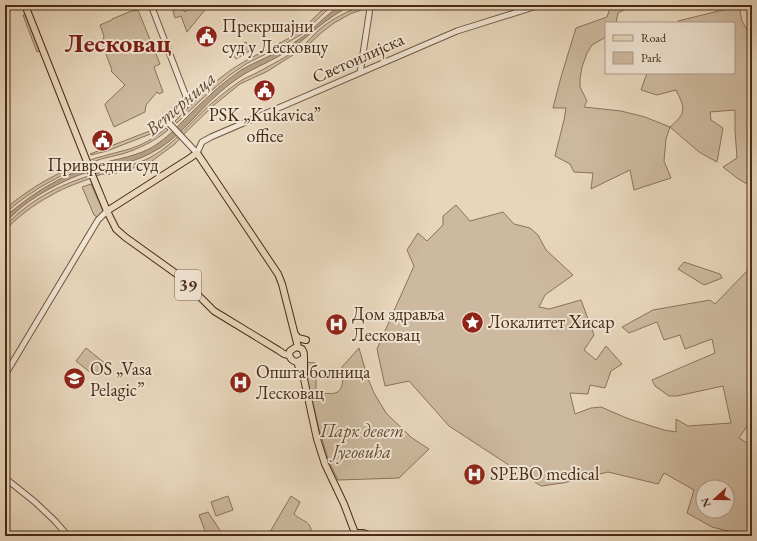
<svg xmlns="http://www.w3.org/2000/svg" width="757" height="541" font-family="'EB Garamond',serif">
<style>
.green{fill:#cdb99f;stroke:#8b725a;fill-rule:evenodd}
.water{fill:#b29c83;stroke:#886e57}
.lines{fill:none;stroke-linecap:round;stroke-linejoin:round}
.tertiary-casing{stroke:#71553e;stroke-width:7}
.primary-casing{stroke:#492a14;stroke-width:8}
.tertiary{stroke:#f0e4d3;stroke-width:5}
.primary{stroke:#e8d6bc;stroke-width:6}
.labels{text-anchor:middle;stroke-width:4;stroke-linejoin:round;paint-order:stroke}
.shield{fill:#f0e4d3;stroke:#7b624d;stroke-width:1}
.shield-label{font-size:17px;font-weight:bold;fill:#492a14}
.poi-label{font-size:18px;fill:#492a14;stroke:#f0e4d3;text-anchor:start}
.street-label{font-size:18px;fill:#492a14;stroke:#f0e4d3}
.park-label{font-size:18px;font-style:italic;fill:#634730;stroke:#f0e4d3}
.water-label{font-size:19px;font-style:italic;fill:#634630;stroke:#f0e4d3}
.town-label{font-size:26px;font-weight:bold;fill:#7a1f14;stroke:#f0e4d3}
</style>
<rect width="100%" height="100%" fill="#e8d6bc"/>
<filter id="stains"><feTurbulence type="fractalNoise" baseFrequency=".005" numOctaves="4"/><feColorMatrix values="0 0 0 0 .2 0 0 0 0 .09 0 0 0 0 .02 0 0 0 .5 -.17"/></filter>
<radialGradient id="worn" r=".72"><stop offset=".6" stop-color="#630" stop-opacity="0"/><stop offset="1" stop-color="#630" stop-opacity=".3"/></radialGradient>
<!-- green -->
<path class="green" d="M 192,5 L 209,5 L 187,32 L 181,16 L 175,18 L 173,11 L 180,7 L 185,12 Z
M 327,5 L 336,5 L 326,11 L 302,34 L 285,44 L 246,64 L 230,75 L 203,98 L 177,123 L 175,121 C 194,102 213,81 237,66 C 257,53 281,45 301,30 C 310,24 316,14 325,8 L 325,7 Z
M 365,5 L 364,9 L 350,14 L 334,23 L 321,33 L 307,46 L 296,53 L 268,71 L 240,84 L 214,105 L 182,136 L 175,144 L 152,161 L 139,166 L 121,172 L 106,175 L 102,174 C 85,181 66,186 50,196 C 33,205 18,217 5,230 L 5,226 C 33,197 63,183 102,172 C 118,167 135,166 151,157 C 176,143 191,121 212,103 C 220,96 230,88 239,82 C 244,78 251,76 258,72 C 267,67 277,62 287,56 C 291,53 296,51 300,48 C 307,43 313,35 320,29 C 333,18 348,11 365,5 Z
M 611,5 L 633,5 L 618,13 L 616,23 L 606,23 L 606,37 L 592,45 L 587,53 L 582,67 L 580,79 L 580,87 L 587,101 L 584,107 L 621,111 L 645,117 L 670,127 C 687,113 685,108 676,90 L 657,95 L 641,90 L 647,73 L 734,73 L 734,23 L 678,23 L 678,21 L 739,6 L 742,21 L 752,39 L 752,187 L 737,178 L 723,167 L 737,158 L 735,130 L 735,110 L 710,112 L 711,120 L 723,128 L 717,162 L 699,152 L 670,127 L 666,139 L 664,161 L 671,178 L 634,190 L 630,170 L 591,189 L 593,173 L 574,172 L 570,164 L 555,156 L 564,120 L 566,108 L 553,108 L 561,77 L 576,28 L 607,17 Z
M 134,10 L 134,11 L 138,10 L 160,64 L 154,67 L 163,92 L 159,94 L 157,92 L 146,105 L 145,112 L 114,127 L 105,105 L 106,103 L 125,85 L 111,71 L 112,70 L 102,44 L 104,36 L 100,25 L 112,20 L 112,19 Z
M 27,14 L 41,51 L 37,52 L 23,15 Z
M 246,42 L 251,50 L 236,59 L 231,51 Z
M 160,127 L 153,133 L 107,151 L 91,155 L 90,154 Z
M 166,128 L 168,130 C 155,141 139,149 122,154 C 115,156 108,157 101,159 C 65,172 34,188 5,213 L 5,209 C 32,186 63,169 96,158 C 106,155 116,153 126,150 C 141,146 155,138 166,128 Z
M 91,184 L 103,211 L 97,217 L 94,215 L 82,187 Z
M 456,205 L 470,221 L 503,212 L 514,224 L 530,228 L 538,235 L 546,250 L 573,275 L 545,295 L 539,307 L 549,309 L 581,300 L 594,335 L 584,350 L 596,360 L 606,346 L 622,364 L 611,371 L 605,388 L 590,385 L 588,394 L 570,393 L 575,414 L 591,408 L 601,407 L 629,419 L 664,430 L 676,432 L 676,419 L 688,426 L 731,423 L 723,386 L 677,396 L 669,396 L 655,386 L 652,380 L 715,353 L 712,339 L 685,349 L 680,335 L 664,340 L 657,322 L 629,333 L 622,327 L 653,310 L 710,300 L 715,304 L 748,270 L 752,276 L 752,419 L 739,438 L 752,446 L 752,536 L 747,536 L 712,527 L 687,513 L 694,490 L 664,473 L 658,484 L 608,472 L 563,483 L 541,486 L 449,426 L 409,381 L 385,386 L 377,349 L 414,266 L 407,250 L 418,233 L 427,241 L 443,225 L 443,216 ZM 703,487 L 727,487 L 727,511 L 703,511 Z
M 684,262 L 720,274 L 722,278 L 704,285 L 678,269 Z
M 86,348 L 106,364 L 96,377 L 76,361 Z
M 359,348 L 367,376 L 374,393 L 386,413 L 412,438 L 429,449 L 399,478 L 338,480 L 329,462 L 319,429 L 312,399 C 319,383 348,411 342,367 Z
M 304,362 L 316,363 L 316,392 L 310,392 L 306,376 Z
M 228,496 L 233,510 L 216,516 L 211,502 Z
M 291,496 L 300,502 L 294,514 C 305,524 309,518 313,536 L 274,536 L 270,532 Z
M 208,512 L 221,532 L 219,536 L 207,536 L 199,515 Z"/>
<!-- water -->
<path class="water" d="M 343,5 L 352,5 C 340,11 328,19 317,28 C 306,37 298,45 286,52 C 273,60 259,66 246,73 C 236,79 227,86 219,93 C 196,113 178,140 151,153 C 129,165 102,167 79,175 C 59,183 40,193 23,206 C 17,211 11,217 5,222 L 5,217 C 30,195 58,177 91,166 C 110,160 131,158 149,149 C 162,142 172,132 182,122 C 194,110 206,98 219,87 C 226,81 234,75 241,70 C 260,59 280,53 298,40 C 314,30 326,13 343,5 Z"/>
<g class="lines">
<defs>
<path id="tertiary" d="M 151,5 L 187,99 C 186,110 176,113 168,118 L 167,121 L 197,153 L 202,142 L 211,137 L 457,31 L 540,5
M 360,73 L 369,15 L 370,5
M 5,375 L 98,220 L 107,211
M 5,478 L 35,502 L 55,521 L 68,536
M 348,536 L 355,533"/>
<path id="primary" d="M 25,5 L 93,177 L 107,211 L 116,229 L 125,237 L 178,275 L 214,311 L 278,350 L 284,354 L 289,355
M 107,211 L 190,158 L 197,153 L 278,274 L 282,284 L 298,347
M 295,334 L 298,338 L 306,340
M 304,357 L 304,379 L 317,439 L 325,464 L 344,504 L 355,533 L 363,533 L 372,536
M 297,362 L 303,359 C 305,355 304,352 302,349 L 296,347 L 290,351 C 288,356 291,361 297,362 L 302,376"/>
</defs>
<!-- tertiary casing -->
<use href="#tertiary" class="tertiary-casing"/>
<!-- primary casing -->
<use href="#primary" class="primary-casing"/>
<!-- tertiary -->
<use href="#tertiary" class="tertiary"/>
<!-- primary -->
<use href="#primary" class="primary"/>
</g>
<!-- icons -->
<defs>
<symbol id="civic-disc" viewBox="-11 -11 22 22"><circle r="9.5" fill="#8f2418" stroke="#f0e4d3"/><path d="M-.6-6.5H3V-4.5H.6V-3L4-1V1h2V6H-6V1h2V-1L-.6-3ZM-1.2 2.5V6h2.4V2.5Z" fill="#fff"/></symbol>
<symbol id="sight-disc" viewBox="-11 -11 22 22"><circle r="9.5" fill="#8f2418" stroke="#f0e4d3"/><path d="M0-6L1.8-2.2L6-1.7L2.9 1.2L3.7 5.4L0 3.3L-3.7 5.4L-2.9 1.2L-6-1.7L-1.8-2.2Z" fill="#fff"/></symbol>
<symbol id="hospital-disc" viewBox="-11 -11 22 22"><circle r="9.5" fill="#8f2418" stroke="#f0e4d3"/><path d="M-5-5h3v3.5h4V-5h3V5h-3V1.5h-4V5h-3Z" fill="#fff"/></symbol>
<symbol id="school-disc" viewBox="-11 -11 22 22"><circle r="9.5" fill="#8f2418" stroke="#f0e4d3"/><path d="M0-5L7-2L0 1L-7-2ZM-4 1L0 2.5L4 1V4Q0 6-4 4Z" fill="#fff"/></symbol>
</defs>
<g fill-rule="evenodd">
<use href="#civic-disc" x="194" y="24" width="25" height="25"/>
<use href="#civic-disc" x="252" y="78" width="25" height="25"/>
<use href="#civic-disc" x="90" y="128" width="25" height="25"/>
<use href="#sight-disc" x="460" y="310" width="25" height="25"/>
<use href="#hospital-disc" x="324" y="312" width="25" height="25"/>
<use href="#school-disc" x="62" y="366" width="25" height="25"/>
<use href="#hospital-disc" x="228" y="370" width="25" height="25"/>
<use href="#hospital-disc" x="462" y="462" width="25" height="25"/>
</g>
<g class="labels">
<!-- shield labels -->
<rect class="shield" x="175" y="270" width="26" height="30" rx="3"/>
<g class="shield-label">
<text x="188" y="291">39</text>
</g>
<!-- poi labels -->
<g class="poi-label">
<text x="222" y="32">Прекршајни<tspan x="222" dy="21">суд у Лесковцу</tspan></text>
<text x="265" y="121" text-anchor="middle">PSK „Kukavica”<tspan x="265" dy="21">office</tspan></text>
<text x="103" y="171" text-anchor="middle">Привредни суд</text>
<text x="352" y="320">Дом здравља<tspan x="352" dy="21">Лесковац</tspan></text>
<text x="488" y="328">Локалитет Хисар</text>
<text x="90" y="375">OS „Vasa<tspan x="90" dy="21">Pelagic”</tspan></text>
<text x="256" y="378">Општа болница<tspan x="256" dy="21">Лесковац</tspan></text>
<text x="490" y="480">SPEBO medical</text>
</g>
<!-- street labels -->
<g class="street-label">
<text transform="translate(358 58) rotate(-24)" y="6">Светоилијска</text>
</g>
<!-- park labels -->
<g class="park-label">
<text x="362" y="437">Парк девет<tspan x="362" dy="21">Југовића</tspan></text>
</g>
<!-- water labels -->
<g class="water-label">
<text transform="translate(180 103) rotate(-41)" y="7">Ветерница</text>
</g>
<!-- town labels -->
<g class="town-label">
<text x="118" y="52">Лесковац</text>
</g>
</g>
<!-- margin -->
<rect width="757" height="541" fill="none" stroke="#e8d6bc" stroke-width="20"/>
<rect x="6" y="6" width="745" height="529" fill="none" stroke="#492a14" stroke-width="2"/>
<rect x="10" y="10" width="737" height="521" fill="none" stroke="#492a14"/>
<!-- legend -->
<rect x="605" y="22" width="130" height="52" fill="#f0e4d3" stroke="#ad9a87"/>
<rect x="613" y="35" width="20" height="6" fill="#e8d6bc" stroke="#ad9a87"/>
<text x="641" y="42" font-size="12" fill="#492a14">Road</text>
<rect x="613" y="52" width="20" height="12" fill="#cdb99f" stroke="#ad9a87"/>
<text x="641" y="62" font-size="12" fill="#492a14">Park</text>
<!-- north arrow -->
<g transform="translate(715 499) rotate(249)"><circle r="19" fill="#f0e4d3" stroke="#ad9a87"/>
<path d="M0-3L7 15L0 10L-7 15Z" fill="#8f2418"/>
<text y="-6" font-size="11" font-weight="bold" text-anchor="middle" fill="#492a14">N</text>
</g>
<rect width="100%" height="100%" filter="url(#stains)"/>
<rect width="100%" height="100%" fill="url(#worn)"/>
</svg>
